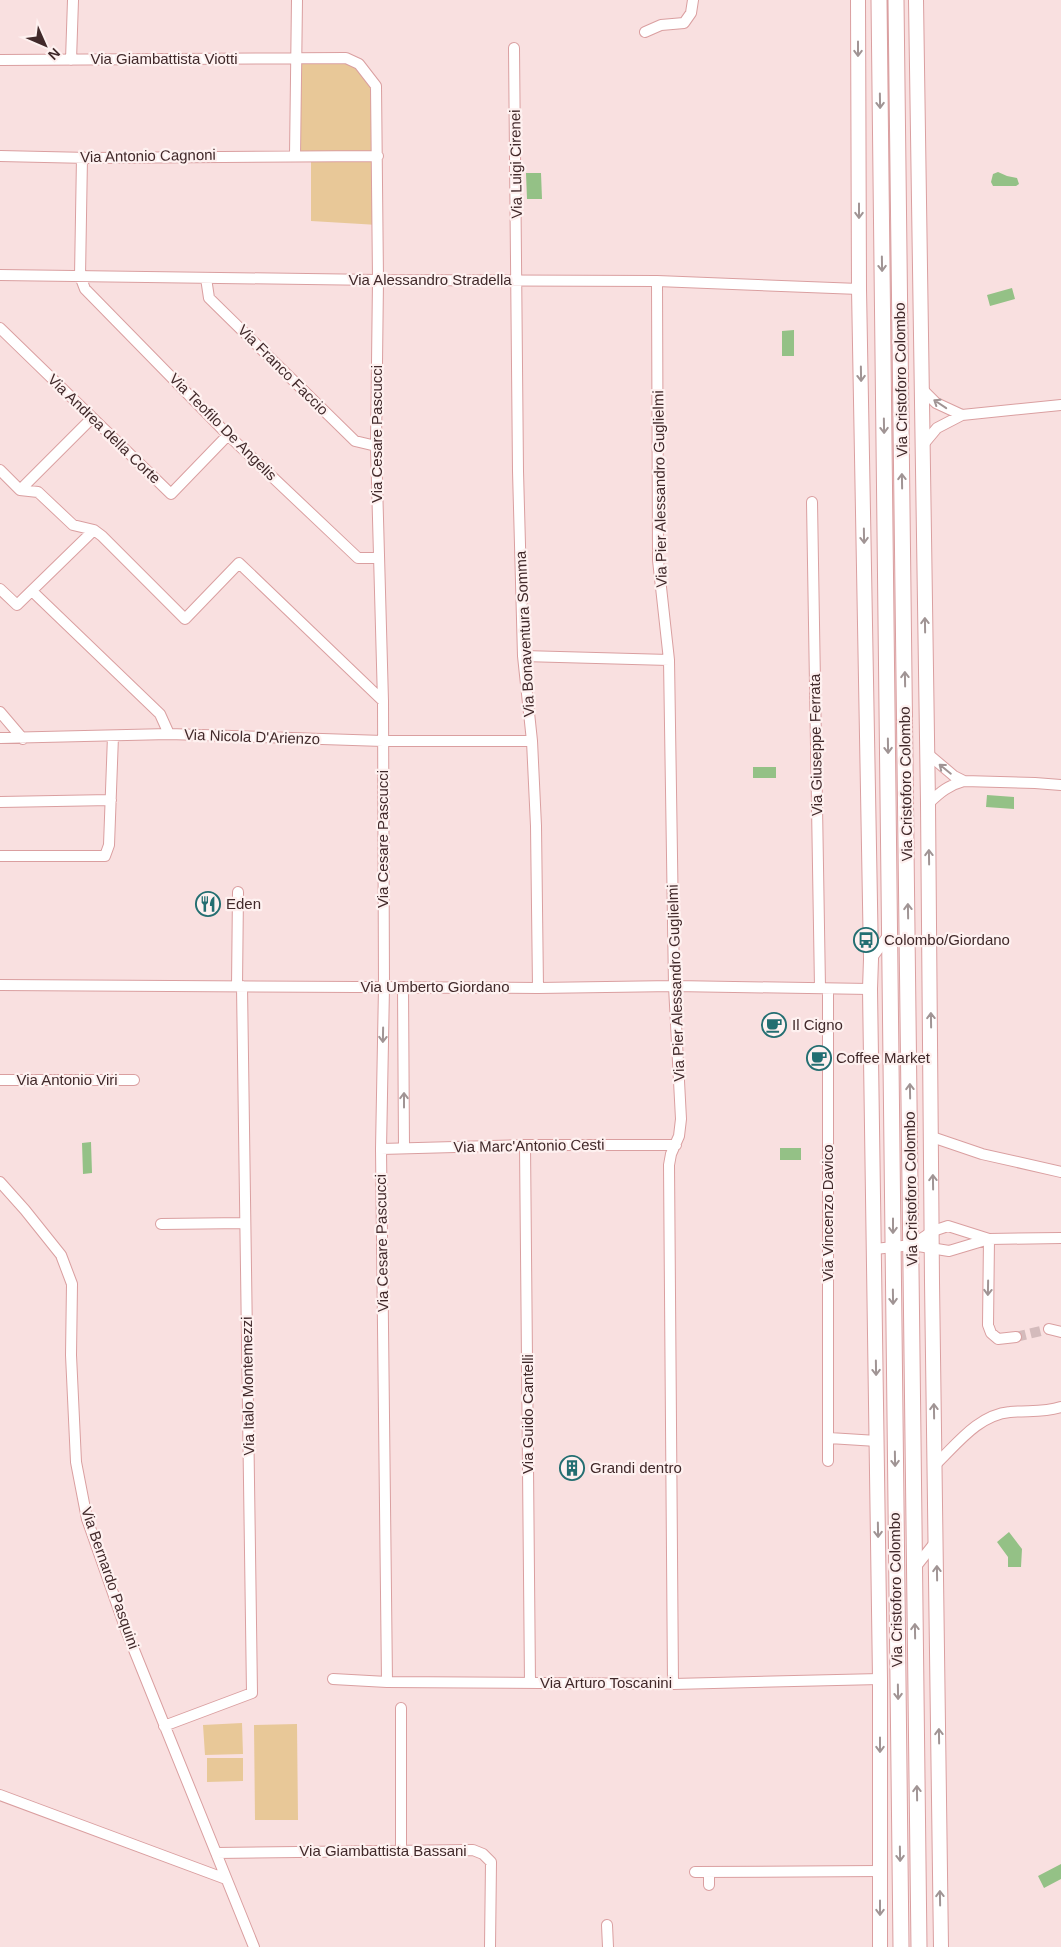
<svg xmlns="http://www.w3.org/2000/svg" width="1061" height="1947" font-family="Arial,sans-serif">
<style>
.green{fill:#e8c898}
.water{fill:#94c186}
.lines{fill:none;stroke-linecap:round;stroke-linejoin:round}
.street-tunnel{stroke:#d4bbbc;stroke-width:10;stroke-dasharray:10 5;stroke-linecap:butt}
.street-casing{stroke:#da9fa0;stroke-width:12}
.secondary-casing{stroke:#da9fa0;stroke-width:16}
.primary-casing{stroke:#da9fa0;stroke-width:17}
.street{stroke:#fff;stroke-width:10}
.secondary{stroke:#fff;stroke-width:14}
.primary{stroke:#fff;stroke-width:15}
.oneway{stroke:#a09494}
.labels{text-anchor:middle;stroke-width:4.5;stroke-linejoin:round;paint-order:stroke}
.street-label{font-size:15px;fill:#41292a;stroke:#fef1f0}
.poi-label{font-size:15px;fill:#41292a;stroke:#fef1f0;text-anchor:start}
</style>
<rect width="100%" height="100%" fill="#f9e0e0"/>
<!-- green -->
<path class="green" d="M 297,58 L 346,58 L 376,86 L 378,225 L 311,221 L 311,157 L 295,156 Z
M 242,1723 L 243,1754 L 205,1755 L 203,1725 Z
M 297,1724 L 298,1820 L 255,1820 L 254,1725 Z
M 207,1758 L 243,1758 L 243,1781 L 207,1782 Z"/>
<!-- water -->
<path class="water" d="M 998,172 L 1007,176 L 1017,178 L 1019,184 L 1016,186 L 993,186 L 991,182 L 993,174 Z
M 526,173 L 541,173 L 542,199 L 527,199 Z
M 1012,288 L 1015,299 L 990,306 L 987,295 Z
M 794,330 L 794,356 L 782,356 L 782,331 Z
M 753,767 L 776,767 L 776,778 L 753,778 Z
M 987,795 L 1014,797 L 1014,809 L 986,807 Z
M 91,1142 L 92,1173 L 83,1174 L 82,1143 Z
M 780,1148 L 801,1148 L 801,1160 L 780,1160 Z
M 1009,1532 L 1022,1549 L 1021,1567 L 1008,1567 L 1008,1557 L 997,1542 Z
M 1061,1864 L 1061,1879 L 1044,1888 L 1038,1876 Z"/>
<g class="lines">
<!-- street-tunnel -->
<path class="street-tunnel" d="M 1016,1337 L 1049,1329"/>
<defs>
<path id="street" d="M 645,32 L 661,25 L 684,23 L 691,13 L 693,0
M 514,48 L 518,471 L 523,656 L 532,741 L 536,826 L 538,988
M 0,60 L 346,58 L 359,64 L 376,86 L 378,280 L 376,446 L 383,701 L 384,987 L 381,1149 L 387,1682
M 71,60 L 73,0
M 0,156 L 89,158 L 378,156
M 295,156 L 297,0
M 82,157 L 80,276 L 85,289 L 228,435 L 358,558 L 378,558
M 0,275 L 378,280 L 657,281 L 859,289
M 206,278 L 209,298 L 355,441 L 376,446
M 657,281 L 658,560 L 669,660 L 674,986 L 681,1119 L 679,1136 L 671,1154 L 669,1165 L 673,1684
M 0,328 L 171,494 L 228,435
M 921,388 L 936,403 L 962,415
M 922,446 L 937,428 L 962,415 L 1061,405
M 0,470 L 20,490 L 38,492 L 73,525 L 94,530 L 102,536 L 185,619 L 239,563 L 383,701
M 20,490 L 92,418
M 812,502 L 820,988
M 0,589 L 17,605 L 94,530
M 32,591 L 160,714 L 169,734 L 383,741 L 532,741
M 523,656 L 669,660
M 0,712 L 23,739
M 0,738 L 169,734
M 928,754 L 954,776 L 964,781
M 0,802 L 111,800
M 928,804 C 940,792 949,785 964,781 L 1035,783 L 1061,785
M 0,856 L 105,856 L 109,845 L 113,736
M 871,959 L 890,933
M 0,985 L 538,988 L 674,986 L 870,989
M 237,986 L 238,892
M 403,987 L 404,1148
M 828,989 L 828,1461
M 0,1080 L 134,1080
M 932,1137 L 982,1154 L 1061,1172
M 525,1145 L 530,1683
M 381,1149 L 525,1145 L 676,1145
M 0,1182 L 25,1210 L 61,1255 L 72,1284 L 71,1355 L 76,1462 L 87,1519 L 126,1630 L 254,1947
M 161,1224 L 245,1223
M 989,1239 L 988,1325 L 991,1333 L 998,1339 L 1016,1337
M 912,1245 L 933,1231 L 948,1226 L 989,1239
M 875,1249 L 912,1245 L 949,1251 L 989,1239 L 1061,1238
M 1049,1329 L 1061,1332
M 829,1438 L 877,1441
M 935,1465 C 957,1444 978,1415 1010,1412 C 1027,1410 1044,1413 1061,1407
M 914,1569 L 937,1540
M 333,1679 L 387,1682 L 673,1684 L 880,1679
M 164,1726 L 252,1693 L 242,986
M 0,1795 L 226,1879
M 401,1851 L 401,1708
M 216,1853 L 473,1850 L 483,1854 L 491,1862 L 490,1947
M 695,1872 L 880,1871
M 709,1872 L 709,1885
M 607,1925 L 608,1947"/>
<path id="secondary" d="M 858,0 L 859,289 L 871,959 L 870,989 L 880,1679 L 880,1947
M 916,0 L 928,804 L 932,1282 L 941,1947"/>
<path id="primary" d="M 879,0 L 901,1947
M 896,0 L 919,1947"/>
</defs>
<!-- street casing -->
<use href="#street" class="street-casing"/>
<!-- secondary casing -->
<use href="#secondary" class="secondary-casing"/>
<!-- primary casing -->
<use href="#primary" class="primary-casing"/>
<!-- street -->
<use href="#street" class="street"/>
<!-- secondary -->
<use href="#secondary" class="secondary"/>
<!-- primary -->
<use href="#primary" class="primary"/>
</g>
<!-- one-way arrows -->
<defs><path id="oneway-shaft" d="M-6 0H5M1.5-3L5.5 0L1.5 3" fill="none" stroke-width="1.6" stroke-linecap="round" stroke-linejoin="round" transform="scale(1.25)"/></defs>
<g class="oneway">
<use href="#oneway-shaft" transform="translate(858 49) rotate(90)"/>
<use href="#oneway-shaft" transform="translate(880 101) rotate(89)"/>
<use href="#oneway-shaft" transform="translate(859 211) rotate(90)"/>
<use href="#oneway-shaft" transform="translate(882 264) rotate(89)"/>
<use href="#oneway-shaft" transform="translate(861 374) rotate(89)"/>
<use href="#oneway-shaft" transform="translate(940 404) rotate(-146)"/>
<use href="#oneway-shaft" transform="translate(884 426) rotate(89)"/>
<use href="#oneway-shaft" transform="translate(902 481) rotate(-91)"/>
<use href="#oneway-shaft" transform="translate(864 536) rotate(89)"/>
<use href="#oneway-shaft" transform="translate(925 625) rotate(-91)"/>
<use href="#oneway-shaft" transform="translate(905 679) rotate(-91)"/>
<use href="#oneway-shaft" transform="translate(888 746) rotate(89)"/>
<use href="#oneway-shaft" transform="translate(945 769) rotate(-141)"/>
<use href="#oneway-shaft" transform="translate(929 857) rotate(-91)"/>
<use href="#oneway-shaft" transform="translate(908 911) rotate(-91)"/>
<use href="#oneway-shaft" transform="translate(931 1020) rotate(-91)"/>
<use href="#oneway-shaft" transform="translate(383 1035) rotate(91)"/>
<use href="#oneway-shaft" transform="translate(910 1091) rotate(-91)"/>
<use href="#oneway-shaft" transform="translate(404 1100) rotate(-90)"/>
<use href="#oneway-shaft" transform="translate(933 1182) rotate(-91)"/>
<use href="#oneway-shaft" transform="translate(893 1226) rotate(90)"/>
<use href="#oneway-shaft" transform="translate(988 1288) rotate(91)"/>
<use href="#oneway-shaft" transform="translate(893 1297) rotate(89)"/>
<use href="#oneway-shaft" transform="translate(876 1368) rotate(89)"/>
<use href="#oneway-shaft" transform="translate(934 1411) rotate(-91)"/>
<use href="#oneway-shaft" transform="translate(895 1459) rotate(89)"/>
<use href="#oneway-shaft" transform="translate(878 1530) rotate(89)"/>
<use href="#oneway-shaft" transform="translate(937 1573) rotate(-91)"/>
<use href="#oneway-shaft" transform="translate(915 1631) rotate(-91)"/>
<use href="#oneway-shaft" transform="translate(898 1692) rotate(89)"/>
<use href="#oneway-shaft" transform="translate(939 1736) rotate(-91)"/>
<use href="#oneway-shaft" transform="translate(880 1745) rotate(90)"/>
<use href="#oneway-shaft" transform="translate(917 1793) rotate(-91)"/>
<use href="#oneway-shaft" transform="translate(900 1854) rotate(89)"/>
<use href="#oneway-shaft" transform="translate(940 1898) rotate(-91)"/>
<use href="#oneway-shaft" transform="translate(880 1908) rotate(90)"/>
</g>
<!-- icons -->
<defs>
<symbol id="restaurant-ring" viewBox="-11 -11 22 22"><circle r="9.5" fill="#fef1f0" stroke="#236e71" stroke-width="1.5"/><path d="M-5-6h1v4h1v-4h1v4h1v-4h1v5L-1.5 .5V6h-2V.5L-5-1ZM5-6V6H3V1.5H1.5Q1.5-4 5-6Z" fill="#236e71"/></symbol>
<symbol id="bus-ring" viewBox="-11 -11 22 22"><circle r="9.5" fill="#fef1f0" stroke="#236e71" stroke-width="1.5"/><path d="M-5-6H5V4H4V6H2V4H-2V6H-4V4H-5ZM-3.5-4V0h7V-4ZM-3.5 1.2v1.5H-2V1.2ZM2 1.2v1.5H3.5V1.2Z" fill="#236e71"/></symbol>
<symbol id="cafe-ring" viewBox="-11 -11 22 22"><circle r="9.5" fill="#fef1f0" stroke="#236e71" stroke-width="1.5"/><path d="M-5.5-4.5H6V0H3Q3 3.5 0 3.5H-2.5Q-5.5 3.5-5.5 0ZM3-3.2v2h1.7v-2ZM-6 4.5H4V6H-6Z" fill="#236e71"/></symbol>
<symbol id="building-ring" viewBox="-11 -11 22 22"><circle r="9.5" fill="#fef1f0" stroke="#236e71" stroke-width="1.5"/><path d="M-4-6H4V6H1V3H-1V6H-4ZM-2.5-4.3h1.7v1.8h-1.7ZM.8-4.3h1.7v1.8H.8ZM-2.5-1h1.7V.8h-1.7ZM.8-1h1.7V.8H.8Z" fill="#236e71"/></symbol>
</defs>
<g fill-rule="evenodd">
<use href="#restaurant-ring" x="194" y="890" width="28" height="28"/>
<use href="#bus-ring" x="852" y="926" width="28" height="28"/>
<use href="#cafe-ring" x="760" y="1011" width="28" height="28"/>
<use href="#cafe-ring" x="805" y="1044" width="28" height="28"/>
<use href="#building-ring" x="558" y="1454" width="28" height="28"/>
</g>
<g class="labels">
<!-- street labels -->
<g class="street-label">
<text x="164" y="64">Via Giambattista Viotti</text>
<text transform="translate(148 156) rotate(-1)" y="5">Via Antonio Cagnoni</text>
<text transform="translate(516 164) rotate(-91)" y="5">Via Luigi Cirenei</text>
<text x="430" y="285">Via Alessandro Stradella</text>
<text transform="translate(283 370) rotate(45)" y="5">Via Franco Faccio</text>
<text transform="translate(901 380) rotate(-91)" y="5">Via Cristoforo Colombo</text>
<text transform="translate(223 427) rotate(45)" y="5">Via Teofilo De Angelis</text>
<text transform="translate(104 429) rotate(44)" y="5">Via Andrea della Corte</text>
<text transform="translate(377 434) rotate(-90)" y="5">Via Cesare Pascucci</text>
<text transform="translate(660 489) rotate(-91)" y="5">Via Pier Alessandro Guglielmi</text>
<text transform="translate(525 634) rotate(-93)" y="5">Via Bonaventura Somma</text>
<text transform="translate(252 737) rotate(2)" y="5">Via Nicola D'Arienzo</text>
<text transform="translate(816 745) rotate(-91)" y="5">Via Giuseppe Ferrata</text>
<text transform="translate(906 784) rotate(-91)" y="5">Via Cristoforo Colombo</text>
<text transform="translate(383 839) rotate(-90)" y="5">Via Cesare Pascucci</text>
<text transform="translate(676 983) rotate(-92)" y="5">Via Pier Alessandro Guglielmi</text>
<text x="435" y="992">Via Umberto Giordano</text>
<text x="67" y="1085">Via Antonio Viri</text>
<text transform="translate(529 1146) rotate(-1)" y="5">Via Marc'Antonio Cesti</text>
<text transform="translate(911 1189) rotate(-91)" y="5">Via Cristoforo Colombo</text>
<text transform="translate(828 1213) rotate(-90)" y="5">Via Vincenzo Davico</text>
<text transform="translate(382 1243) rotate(-91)" y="5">Via Cesare Pascucci</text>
<text transform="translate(248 1386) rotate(-91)" y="5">Via Italo Montemezzi</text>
<text transform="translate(528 1414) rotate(-90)" y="5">Via Guido Cantelli</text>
<text transform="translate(110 1578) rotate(71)" y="5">Via Bernardo Pasquini</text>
<text transform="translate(896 1590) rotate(-91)" y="5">Via Cristoforo Colombo</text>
<text x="606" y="1688">Via Arturo Toscanini</text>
<text x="383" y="1856">Via Giambattista Bassani</text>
</g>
<!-- poi labels -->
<g class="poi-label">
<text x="226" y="909">Eden</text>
<text x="884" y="945">Colombo/Giordano</text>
<text x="792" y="1030">Il Cigno</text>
<text x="836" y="1063">Coffee Market</text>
<text x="590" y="1473">Grandi dentro</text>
</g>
</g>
<!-- north arrow -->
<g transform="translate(45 45) rotate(135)" stroke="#fef1f0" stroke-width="4" paint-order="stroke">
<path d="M0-4L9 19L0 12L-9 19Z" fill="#41292a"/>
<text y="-8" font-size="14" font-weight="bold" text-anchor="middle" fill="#41292a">N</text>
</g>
</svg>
